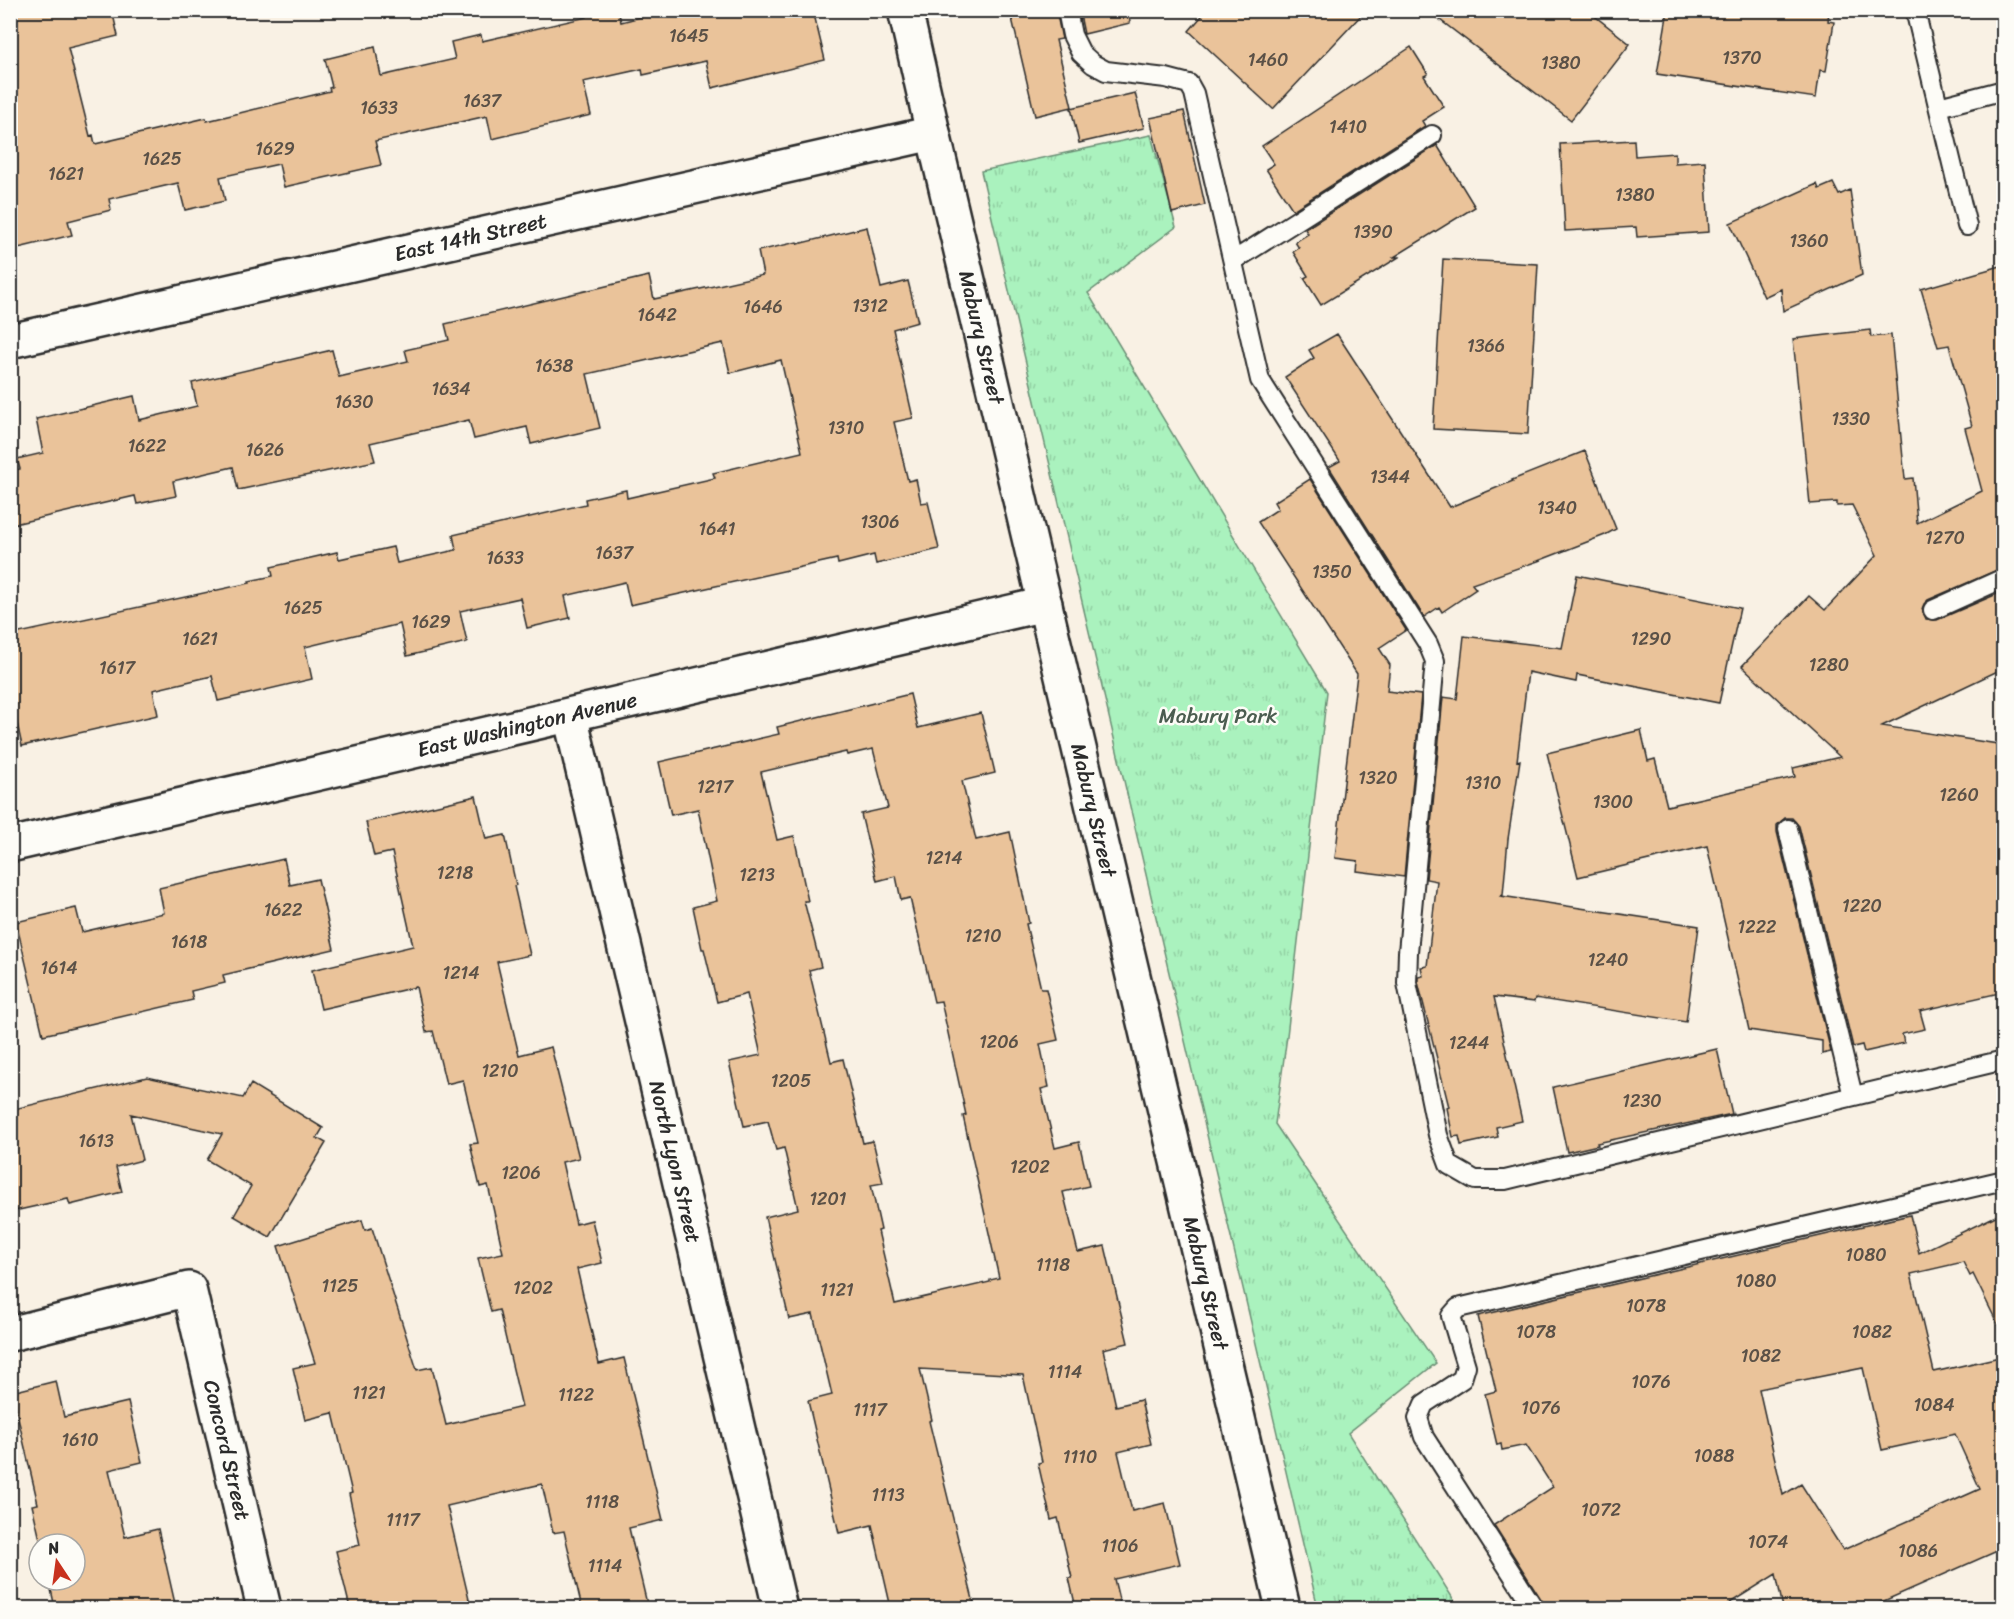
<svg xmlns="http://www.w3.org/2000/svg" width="2014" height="1619" font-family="Sriracha,sans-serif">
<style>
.park{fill:url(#park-tufts);stroke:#6a8e74;stroke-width:1.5}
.building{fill:#eac39a;stroke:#2b2b2b;stroke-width:1.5;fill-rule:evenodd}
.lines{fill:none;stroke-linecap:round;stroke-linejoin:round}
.service-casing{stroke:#2b2b2b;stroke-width:22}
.minor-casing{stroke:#2b2b2b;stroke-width:38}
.tertiary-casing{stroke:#2b2b2b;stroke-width:38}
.service{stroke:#fdfcf7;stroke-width:18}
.minor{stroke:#fdfcf7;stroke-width:33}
.tertiary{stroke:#fdfcf7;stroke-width:33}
.labels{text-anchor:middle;stroke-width:5;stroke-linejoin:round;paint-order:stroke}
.number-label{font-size:18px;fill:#5b5147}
.street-label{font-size:21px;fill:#2b2b2b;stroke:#fdfcf7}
.park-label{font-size:21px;fill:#4b5d50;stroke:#fdfcf7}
</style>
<defs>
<pattern id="park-tufts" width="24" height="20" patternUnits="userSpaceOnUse" patternTransform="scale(1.5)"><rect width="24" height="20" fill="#aaf2be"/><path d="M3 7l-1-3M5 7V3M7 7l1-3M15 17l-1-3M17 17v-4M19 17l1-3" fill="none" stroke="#92d0a3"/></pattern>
</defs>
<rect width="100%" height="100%" fill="#f9f1e4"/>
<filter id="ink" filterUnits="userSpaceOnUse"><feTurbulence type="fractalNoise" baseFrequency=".0167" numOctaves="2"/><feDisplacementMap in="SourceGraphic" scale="12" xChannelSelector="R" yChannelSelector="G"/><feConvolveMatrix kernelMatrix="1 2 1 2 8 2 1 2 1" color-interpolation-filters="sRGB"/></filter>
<g filter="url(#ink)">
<!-- park -->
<path class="park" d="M 1151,135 L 1176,227 L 1088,293 L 1327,692 L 1287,1036 L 1275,1124 L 1436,1363 L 1348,1433 L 1459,1608 L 1318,1608 L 981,171 Z"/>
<!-- building -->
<path class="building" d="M 10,10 L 112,10 L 118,36 L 68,48 L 90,136 L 93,135 L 95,144 L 206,118 L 207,121 L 330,91 L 329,88 L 332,87 L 325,59 L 375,47 L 381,76 L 455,59 L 451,42 L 481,35 L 482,41 L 587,17 L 586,10 L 618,10 L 621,22 L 667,10 L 813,10 L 825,60 L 712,88 L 706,61 L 643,75 L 642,69 L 583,82 L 591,115 L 492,139 L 487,116 L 375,141 L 381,165 L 284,187 L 279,164 L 220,177 L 225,201 L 185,210 L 178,183 L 109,199 L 111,210 L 68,221 L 72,235 L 10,250 Z
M 1010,10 L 1056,10 L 1062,39 L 1056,40 L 1072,107 L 1035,116 Z
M 1079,10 L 1129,10 L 1130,23 L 1084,34 Z
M 1207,10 L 1366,10 L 1273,109 L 1189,31 Z
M 1427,10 L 1587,10 L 1630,44 L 1571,120 Z
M 1668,10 L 1829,10 L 1828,21 L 1834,22 L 1826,71 L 1820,70 L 1816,98 L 1657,74 Z
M 1411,47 L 1428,74 L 1424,76 L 1444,107 L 1422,121 L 1425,126 L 1293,210 L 1266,169 L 1274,164 L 1262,146 Z
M 1135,93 L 1144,128 L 1079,143 L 1071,108 Z
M 1184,111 L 1205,205 L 1172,213 L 1150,118 Z
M 1634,140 L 1635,156 L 1675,153 L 1675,163 L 1705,161 L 1709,232 L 1637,237 L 1636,227 L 1565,231 L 1560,144 Z
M 1437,145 L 1475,207 L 1394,257 L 1399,257 L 1321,305 L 1304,278 L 1308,276 L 1293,252 L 1299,248 L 1295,242 L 1308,234 L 1305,229 Z
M 1833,183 L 1839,195 L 1850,190 L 1862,275 L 1783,311 L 1781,289 L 1764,297 L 1730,223 L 1817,184 L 1819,189 Z
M 867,227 L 881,288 L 908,281 L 918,322 L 893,329 L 913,418 L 894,422 L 908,481 L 916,479 L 921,503 L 928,502 L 939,549 L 876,564 L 874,555 L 838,564 L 837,559 L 630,605 L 625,582 L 565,596 L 570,618 L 527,628 L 520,598 L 460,611 L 467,642 L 407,656 L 400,624 L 305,647 L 312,679 L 218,701 L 212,676 L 153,690 L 158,715 L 22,746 L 15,714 L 10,715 L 10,635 L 250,583 L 249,581 L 273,576 L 271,567 L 337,552 L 339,559 L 393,547 L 397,563 L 456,550 L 453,535 L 586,504 L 585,499 L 626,490 L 627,498 L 715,478 L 713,473 L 802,452 L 781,360 L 730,373 L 723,343 L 587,374 L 600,428 L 531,444 L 527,427 L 474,439 L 469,420 L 370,443 L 375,461 L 333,470 L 238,490 L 233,467 L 173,481 L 176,496 L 137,504 L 135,496 L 10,525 L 10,471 L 20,469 L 17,459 L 43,453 L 36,419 L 134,396 L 139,420 L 197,406 L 192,383 L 332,350 L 339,377 L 408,361 L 405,350 L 449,340 L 445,324 L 649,276 L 654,299 L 705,288 L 763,275 L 758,251 L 797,242 L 798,244 Z
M 1443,259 L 1538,264 L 1528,434 L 1433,429 Z
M 2004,265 L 2004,567 L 1928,600 L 1924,604 L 1922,609 L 1926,619 L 1937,620 L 2004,591 L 2004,668 L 1882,726 L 2004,745 L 2004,992 L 1920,1011 L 1925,1029 L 1902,1034 L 1904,1043 L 1864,1052 L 1862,1045 L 1853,1047 L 1799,826 L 1792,818 L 1785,818 L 1777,825 L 1777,832 L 1831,1052 L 1822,1054 L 1822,1041 L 1749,1030 L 1707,846 L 1578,877 L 1547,753 L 1641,730 L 1648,761 L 1655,759 L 1667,806 L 1795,777 L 1793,768 L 1840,757 L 1742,666 L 1809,596 L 1825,610 L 1877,555 L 1852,505 L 1837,506 L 1837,502 L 1810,504 L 1793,339 L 1870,330 L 1871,337 L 1891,335 L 1905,479 L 1913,478 L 1917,523 L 1982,491 L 1965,428 L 1972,426 L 1949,345 L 1938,347 L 1921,289 Z
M 1337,334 L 1450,507 L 1513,481 L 1512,480 L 1585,451 L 1616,529 L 1605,535 L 1538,561 L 1472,584 L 1476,589 L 1442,612 L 1439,607 L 1424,617 L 1329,467 L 1340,461 L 1285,377 L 1314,358 L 1309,350 Z
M 1310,479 L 1406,630 L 1379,648 L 1390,665 L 1387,691 L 1421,695 L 1404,877 L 1357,871 L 1358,861 L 1335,858 L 1357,674 L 1258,522 L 1278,509 L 1274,502 Z
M 1577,575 L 1740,608 L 1719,703 L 1577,675 L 1576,682 L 1528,672 L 1517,761 L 1520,760 L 1508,839 L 1503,895 L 1501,896 L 1699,926 L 1686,1022 L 1535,998 L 1534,1002 L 1494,997 L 1522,1121 L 1496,1127 L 1498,1137 L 1461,1145 L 1459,1136 L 1453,1137 L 1447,1108 L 1449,1107 L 1418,982 L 1418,977 L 1423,976 L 1421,967 L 1427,966 L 1437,881 L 1426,879 L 1443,697 L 1457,699 L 1464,636 L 1562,648 Z
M 910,694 L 918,728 L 981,713 L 995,773 L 962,781 L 976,840 L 1010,832 L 1029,923 L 1026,924 L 1041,989 L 1046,989 L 1058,1040 L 1040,1044 L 1049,1087 L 1041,1089 L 1055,1148 L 1079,1142 L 1089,1186 L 1063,1192 L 1078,1252 L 1105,1246 L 1128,1343 L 1103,1349 L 1116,1406 L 1141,1400 L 1151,1444 L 1118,1452 L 1132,1511 L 1165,1503 L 1180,1564 L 1114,1579 L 1121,1608 L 1076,1608 L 1069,1578 L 1072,1578 L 1058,1518 L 1051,1520 L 1038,1463 L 1042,1462 L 1023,1375 L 920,1369 L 932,1420 L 929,1421 L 975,1608 L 891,1608 L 872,1525 L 839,1533 L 808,1401 L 832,1395 L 813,1314 L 789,1319 L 765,1217 L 798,1209 L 784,1148 L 776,1150 L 768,1121 L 744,1126 L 729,1062 L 761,1055 L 747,994 L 717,1002 L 704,949 L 702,949 L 693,907 L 717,901 L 698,809 L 671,815 L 659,762 L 779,734 L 777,727 ZM 873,749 L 888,808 L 861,814 L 877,881 L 896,876 L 901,900 L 910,898 L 934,1002 L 941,1001 L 966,1115 L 963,1116 L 999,1278 L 990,1280 L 990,1282 L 895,1304 L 878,1231 L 881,1230 L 871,1185 L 883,1183 L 873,1141 L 863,1143 L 843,1059 L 831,1062 L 809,970 L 821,967 L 804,901 L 808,901 L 794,836 L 777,840 L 761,772 L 846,752 L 847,755 Z
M 476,796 L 486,839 L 505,835 L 516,885 L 514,886 L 530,955 L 497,962 L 519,1055 L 551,1047 L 579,1158 L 562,1162 L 576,1224 L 592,1220 L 602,1263 L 577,1269 L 599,1364 L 624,1358 L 663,1520 L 629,1528 L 648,1608 L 582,1608 L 564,1531 L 553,1533 L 542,1484 L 447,1506 L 471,1608 L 350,1608 L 336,1551 L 360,1545 L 349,1494 L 352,1493 L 333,1413 L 305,1420 L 293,1368 L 315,1363 L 278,1246 L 362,1220 L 365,1230 L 372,1228 L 417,1370 L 432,1367 L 446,1425 L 522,1407 L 499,1310 L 491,1312 L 478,1258 L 503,1253 L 488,1185 L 480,1187 L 470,1144 L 478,1143 L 463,1080 L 446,1084 L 433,1031 L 426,1032 L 416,987 L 321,1009 L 312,970 L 413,946 L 392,852 L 374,856 L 366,822 Z
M 284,859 L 290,885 L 318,879 L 334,949 L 223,975 L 225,983 L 191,991 L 193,1000 L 43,1035 L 16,922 L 76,908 L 82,932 L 164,913 L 159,888 Z
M 1717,1049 L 1732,1114 L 1597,1143 L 1598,1145 L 1567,1152 L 1553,1087 Z
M 147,1077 L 243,1098 L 251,1084 L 323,1128 L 317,1138 L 326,1143 L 270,1237 L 234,1216 L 251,1186 L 207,1160 L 222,1134 L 131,1114 L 142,1160 L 116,1167 L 122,1192 L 70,1205 L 68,1199 L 10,1212 L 10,1110 Z
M 2004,1212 L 2004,1337 L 1973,1274 L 1970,1276 L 1963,1262 L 1911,1274 L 1934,1372 L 2004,1356 L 2004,1548 L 1868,1608 L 1783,1608 L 1776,1574 L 1722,1608 L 1545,1608 L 1543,1602 L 1494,1525 L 1553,1487 L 1526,1445 L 1502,1450 L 1501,1444 L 1497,1445 L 1485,1394 L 1496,1391 L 1478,1316 L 1910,1215 L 1919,1253 ZM 1863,1368 L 1882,1450 L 1955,1434 L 1980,1489 L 1843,1550 L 1801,1484 L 1783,1495 L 1759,1389 Z
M 56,1381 L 64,1417 L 128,1402 L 142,1462 L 109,1470 L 125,1537 L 158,1529 L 176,1608 L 55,1608 L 49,1580 L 75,1580 L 75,1544 L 41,1544 L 32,1505 L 38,1504 L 12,1392 Z"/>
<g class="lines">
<defs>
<path id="service" d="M 1067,10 L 1072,35 L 1081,53 L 1093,64 L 1106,71 L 1166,78 L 1189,84 L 1194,93 L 1260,380 L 1428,644 L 1435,661 L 1408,952 L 1407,983 L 1438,1135 L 1449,1165 L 1475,1180 L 1505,1180 L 2004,1060
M 1915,10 L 1967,226
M 1939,107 L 2004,90
M 1233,261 L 1432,135
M 1933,610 L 2004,578
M 1788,829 L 1853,1096
M 1534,1608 L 1424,1437 L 1418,1418 L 1424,1404 L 1462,1379 L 1466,1366 L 1451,1316 L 1458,1308 L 2004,1180"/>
<g id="minor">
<path id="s1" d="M 10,341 L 933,133"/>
<path id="s2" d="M 570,715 L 780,1608"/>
<path id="s3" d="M 10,845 L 1045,604"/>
<path id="s4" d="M 10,1334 L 189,1289 L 264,1608"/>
</g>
<g id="tertiary">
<path id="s5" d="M 905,10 L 933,133 L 1283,1608"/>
</g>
</defs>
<!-- service casing -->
<use href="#service" class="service-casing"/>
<!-- minor casing -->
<use href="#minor" class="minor-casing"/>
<!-- tertiary casing -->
<use href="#tertiary" class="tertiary-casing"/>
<!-- service -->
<use href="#service" class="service"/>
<!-- minor -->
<use href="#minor" class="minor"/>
<!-- tertiary -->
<use href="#tertiary" class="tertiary"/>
</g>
</g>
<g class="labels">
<!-- number labels -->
<g class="number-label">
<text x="689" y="42">1645</text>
<text x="1742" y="64">1370</text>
<text x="1268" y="66">1460</text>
<text x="1561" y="69">1380</text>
<text x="482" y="107">1637</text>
<text x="379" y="114">1633</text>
<text x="1348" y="133">1410</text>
<text x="275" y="155">1629</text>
<text x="162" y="165">1625</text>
<text x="66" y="180">1621</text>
<text x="1635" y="201">1380</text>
<text x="1373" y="238">1390</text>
<text x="1809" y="247">1360</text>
<text x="870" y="312">1312</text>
<text x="763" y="313">1646</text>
<text x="657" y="321">1642</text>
<text x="1486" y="352">1366</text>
<text x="554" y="372">1638</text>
<text x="451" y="395">1634</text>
<text x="354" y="408">1630</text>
<text x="1851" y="425">1330</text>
<text x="846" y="434">1310</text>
<text x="147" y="452">1622</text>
<text x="265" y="456">1626</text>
<text x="1390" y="483">1344</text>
<text x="1557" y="514">1340</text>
<text x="880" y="528">1306</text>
<text x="717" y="535">1641</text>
<text x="1945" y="544">1270</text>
<text x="614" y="559">1637</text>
<text x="505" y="564">1633</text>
<text x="1332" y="578">1350</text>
<text x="303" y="614">1625</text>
<text x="431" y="628">1629</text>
<text x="200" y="645">1621</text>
<text x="1651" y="645">1290</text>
<text x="1829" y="671">1280</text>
<text x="117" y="674">1617</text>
<text x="1378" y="784">1320</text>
<text x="1483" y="789">1310</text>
<text x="715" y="793">1217</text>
<text x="1959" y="801">1260</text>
<text x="1613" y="808">1300</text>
<text x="944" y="864">1214</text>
<text x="455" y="879">1218</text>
<text x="757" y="881">1213</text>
<text x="1862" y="912">1220</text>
<text x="283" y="916">1622</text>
<text x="1757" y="933">1222</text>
<text x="983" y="942">1210</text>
<text x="189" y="948">1618</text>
<text x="1608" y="966">1240</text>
<text x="59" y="974">1614</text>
<text x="461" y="979">1214</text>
<text x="999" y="1048">1206</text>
<text x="1469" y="1049">1244</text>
<text x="500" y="1077">1210</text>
<text x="791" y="1087">1205</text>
<text x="1642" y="1107">1230</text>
<text x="96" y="1147">1613</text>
<text x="1030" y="1173">1202</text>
<text x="521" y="1179">1206</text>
<text x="828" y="1205">1201</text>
<text x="1866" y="1261">1080</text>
<text x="1053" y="1271">1118</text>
<text x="1756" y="1287">1080</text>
<text x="340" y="1292">1125</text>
<text x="533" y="1294">1202</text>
<text x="837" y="1296">1121</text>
<text x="1646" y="1312">1078</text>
<text x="1536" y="1338">1078</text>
<text x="1872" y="1338">1082</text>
<text x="1761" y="1362">1082</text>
<text x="1065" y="1378">1114</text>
<text x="1651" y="1388">1076</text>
<text x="369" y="1399">1121</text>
<text x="576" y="1401">1122</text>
<text x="1934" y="1411">1084</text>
<text x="1541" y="1414">1076</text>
<text x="870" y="1416">1117</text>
<text x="80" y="1446">1610</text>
<text x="1714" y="1462">1088</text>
<text x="1080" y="1463">1110</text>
<text x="888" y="1501">1113</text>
<text x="602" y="1508">1118</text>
<text x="1601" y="1516">1072</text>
<text x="403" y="1526">1117</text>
<text x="1768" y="1548">1074</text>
<text x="1120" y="1552">1106</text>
<text x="1918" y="1557">1086</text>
<text x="605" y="1572">1114</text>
</g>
<!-- street labels -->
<g class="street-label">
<text dy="7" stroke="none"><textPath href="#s1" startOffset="472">East 14th Street</textPath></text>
<text dy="7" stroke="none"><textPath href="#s5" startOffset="336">Mabury Street</textPath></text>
<text dy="7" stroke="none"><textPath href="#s3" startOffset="531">East Washington Avenue</textPath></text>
<text dy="7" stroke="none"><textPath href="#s5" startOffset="822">Mabury Street</textPath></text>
<text dy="7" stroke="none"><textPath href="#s2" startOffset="459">North Lyon Street</textPath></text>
<text dy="7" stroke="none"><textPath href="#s5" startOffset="1308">Mabury Street</textPath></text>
<text dy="7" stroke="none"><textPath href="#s4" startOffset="350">Concord Street</textPath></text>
</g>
<!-- park labels -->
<g class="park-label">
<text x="1218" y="723">Mabury Park</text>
</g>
</g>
<!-- margin -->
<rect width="2014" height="1619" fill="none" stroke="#fdfcf7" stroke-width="36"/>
<rect x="18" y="18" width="1978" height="1583" fill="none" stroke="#2b2b2b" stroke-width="2" filter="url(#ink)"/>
<!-- north arrow -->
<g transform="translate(57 1562) rotate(347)"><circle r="28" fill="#fdfcf7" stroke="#a9a8a5" stroke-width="1.5"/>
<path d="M0-4.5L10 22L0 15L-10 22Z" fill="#c8321e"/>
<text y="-9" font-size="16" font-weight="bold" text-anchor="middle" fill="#2b2b2b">N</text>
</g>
</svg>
